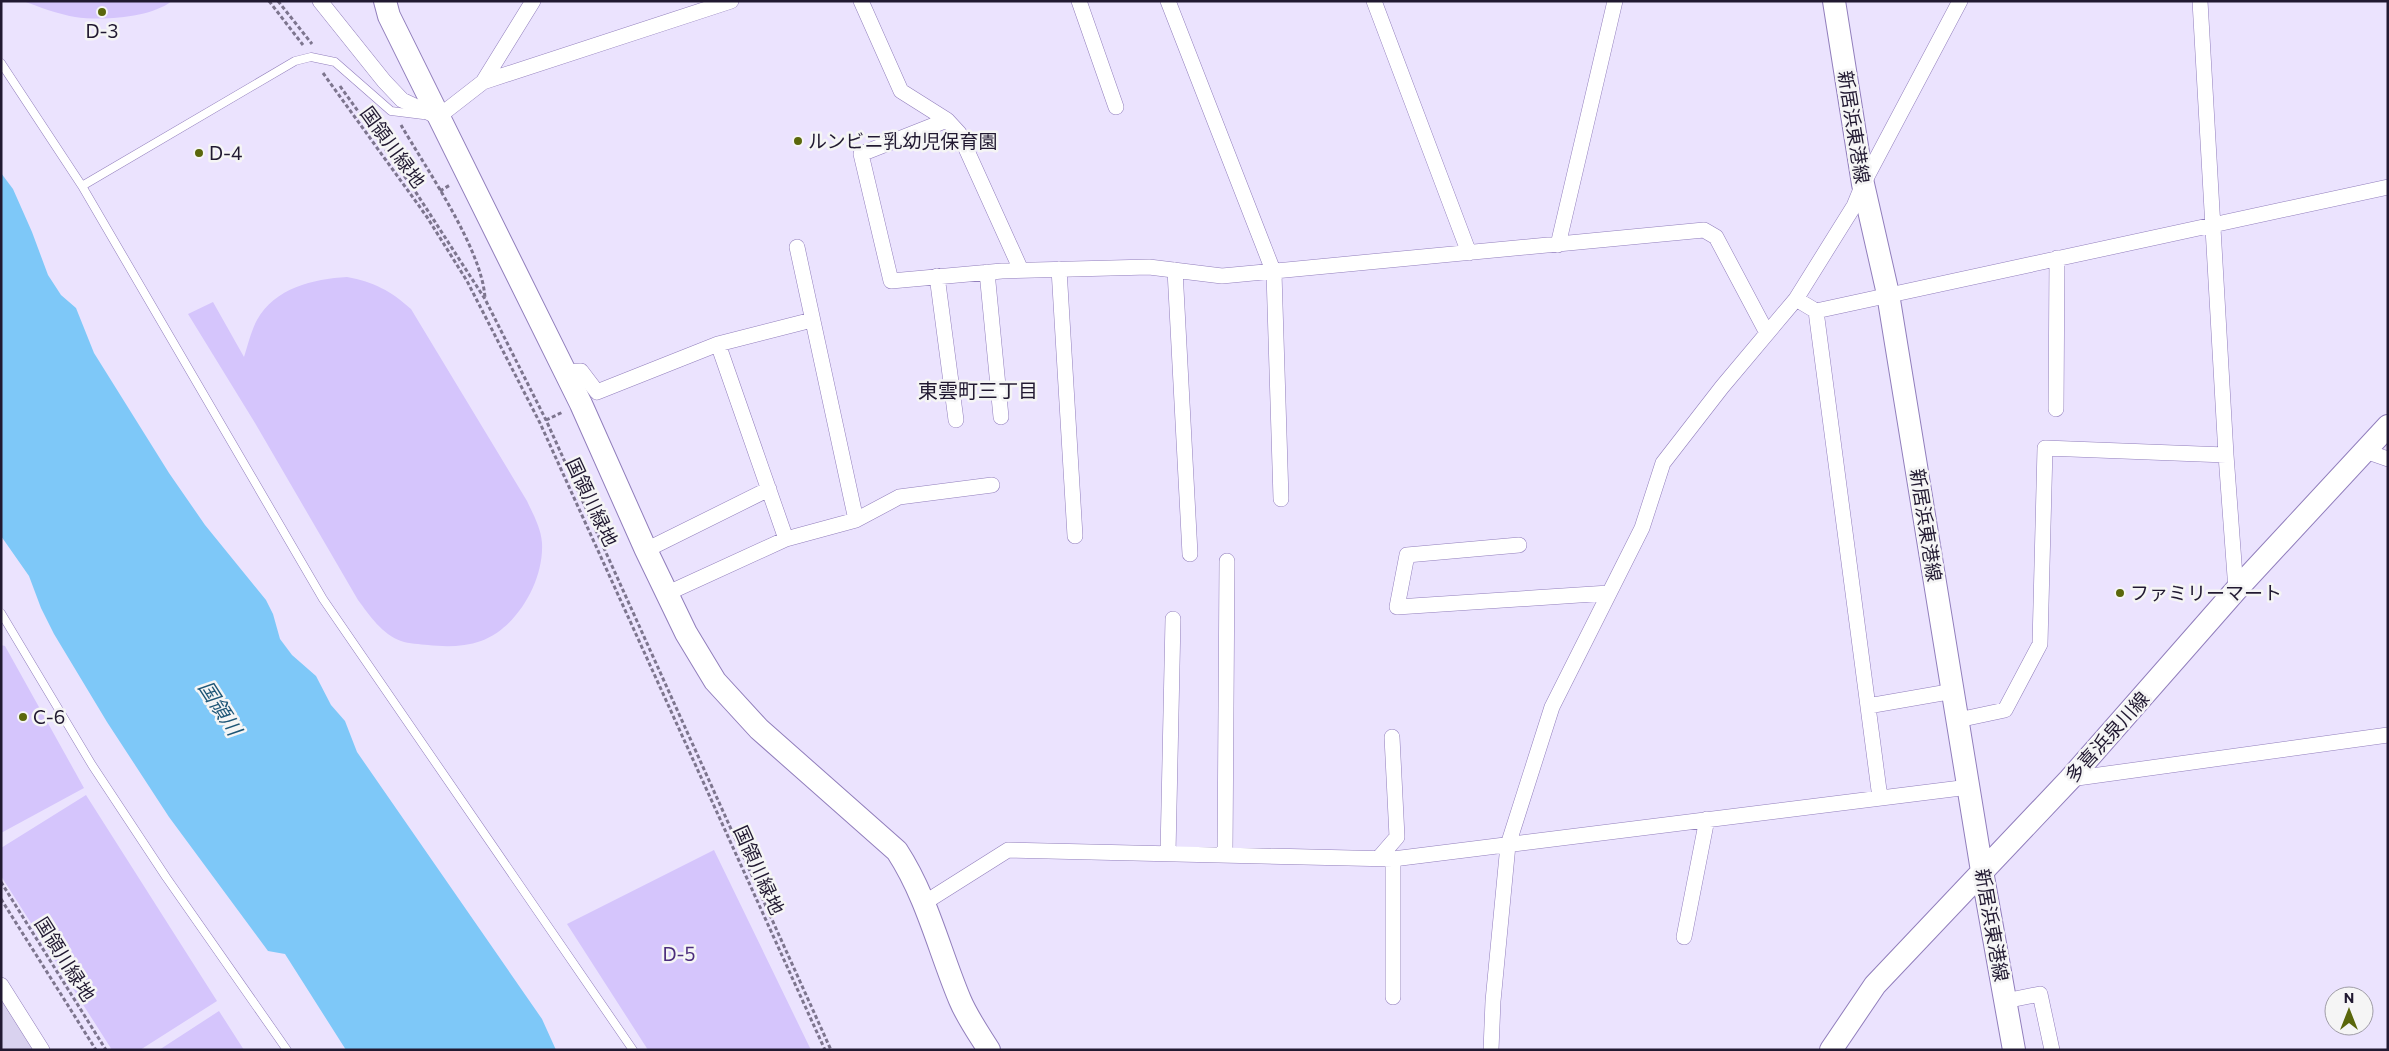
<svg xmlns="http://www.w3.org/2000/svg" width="2389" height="1051" font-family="Commissioner,'Noto Sans JP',sans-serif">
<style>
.built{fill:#d9d2ef}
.green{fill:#d5c5fc}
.water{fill:#7ec8f8}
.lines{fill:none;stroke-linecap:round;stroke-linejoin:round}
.lane-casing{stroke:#917ebc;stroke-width:9}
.street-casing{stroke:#917ebc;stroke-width:16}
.secondary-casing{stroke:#917ebc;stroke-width:24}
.path{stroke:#7d758e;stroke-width:3;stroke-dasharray:4 2.5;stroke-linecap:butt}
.lane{stroke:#fff;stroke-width:8}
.street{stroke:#fff;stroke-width:15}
.secondary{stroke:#fff;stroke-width:22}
.poi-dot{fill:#5a670b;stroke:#f5f5f5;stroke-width:2}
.labels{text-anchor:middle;stroke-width:5;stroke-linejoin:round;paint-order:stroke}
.poi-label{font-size:19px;fill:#211931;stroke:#f5f5f5;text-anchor:start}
.street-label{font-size:19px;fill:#211931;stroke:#f5f5f5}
.park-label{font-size:19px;fill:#4c2d7d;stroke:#f5f5f5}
.neighbourhood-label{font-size:20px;fill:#211931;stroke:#f5f5f5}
.water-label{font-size:20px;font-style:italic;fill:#1d5576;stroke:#f5f5f5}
</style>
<rect width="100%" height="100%" fill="#ebe3fe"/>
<!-- built -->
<path class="built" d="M 1,995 L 35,1050 L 1,1050 Z"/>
<!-- green -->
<path class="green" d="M 23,1 L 172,1 C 150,18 102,21 75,17 C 58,14 39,7 23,1 Z
M 347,277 C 374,282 391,291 411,309 L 527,501 C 533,514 541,528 542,543 C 544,581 517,628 481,641 C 464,647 445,647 428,645 C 420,644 409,644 401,641 C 382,634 370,616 358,600 L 255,423 L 188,314 L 213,302 L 244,357 C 248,345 251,331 257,320 C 275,288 313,279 347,277 Z
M 1,645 L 5,646 L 84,788 L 1,833 Z
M 86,795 L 217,1001 L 140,1050 L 112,1050 L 1,876 L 1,848 Z
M 714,850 L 811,1050 L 648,1050 L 567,924 Z
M 219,1011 L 244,1050 L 159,1050 Z"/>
<!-- water -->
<path class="water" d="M 1,173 L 13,189 L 32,232 L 48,275 L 61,295 L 76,308 L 94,353 L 169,473 L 205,525 L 266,600 L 273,614 L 280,639 L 292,655 L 316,676 L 331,705 L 345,721 L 357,752 L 542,1019 L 556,1050 L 346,1050 L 285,954 L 268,951 L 169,817 L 107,722 L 54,634 L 41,608 L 29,576 L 1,536 Z"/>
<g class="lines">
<defs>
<path id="lane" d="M 1,63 L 82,186 L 295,61 L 311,57 L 335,62 L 391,111 L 423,115
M 82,186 L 323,599 L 633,1050
M 1,613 L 92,765 L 166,877 L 287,1050"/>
<path id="street" d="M 320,1 L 384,81 L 402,100 L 438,117 L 483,82 L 731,1
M 861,1 L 901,91 L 947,120 L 861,154 L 891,281 L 1002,271 L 1149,267 L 1222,276 L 1704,230 L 1716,237 L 1767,333
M 1079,1 L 1116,107
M 1168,1 L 1274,273 L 1281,499
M 1374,1 L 1469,253
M 2200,1 L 2226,455 L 2236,590
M 483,82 L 533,1
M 947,120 L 959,133 L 1021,270
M 1558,245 L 1615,1
M 797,247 L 856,520 L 899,497 L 992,485
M 1059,269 L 1075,536
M 1175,270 L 1190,554
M 987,272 L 1001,417
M 937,276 L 956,420
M 1796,299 L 1816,311 L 1880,798
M 1816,311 L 2388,187
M 718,344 L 786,539
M 565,372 L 581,371 L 597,392 L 718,344 L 812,320
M 2056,409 L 2057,258
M 2365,451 L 2388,459
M 1519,545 L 1407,555 L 1397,607 L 1609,593
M 646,550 L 769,489
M 668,593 L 786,539 L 856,520
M 1868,706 L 1954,691
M 1958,720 L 2005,710 L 2040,644 L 2045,448 L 2226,455
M 2070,779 L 2388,735
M 1168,853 L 1173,619
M 1225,854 L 1227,561
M 1378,859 L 1397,837 L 1392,737
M 1393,859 L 1393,997
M 924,903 L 1008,850 L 1393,859 L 1969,787
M 1684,937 L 1707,819
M 1,985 L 42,1050
M 2005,1001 L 2040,994 L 2052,1050
M 1491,1050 L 1493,1001 L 1508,845 L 1552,707 L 1642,528 L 1663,463 L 1722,387 L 1796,299 L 1854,206 L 1863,184 L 1960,1"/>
<path id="secondary" d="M 385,1 L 389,16 L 581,404 L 646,550 L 686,633 L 715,681 L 759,729 L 897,851 C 927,897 939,950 960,1000 C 967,1017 979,1034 989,1050
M 1834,1 L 1863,184 L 1888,294 L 1982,871 L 2014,1050
M 1831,1050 L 1875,985 L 2070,779 L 2236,590 L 2388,426"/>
</defs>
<!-- lane casing -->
<use href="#lane" class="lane-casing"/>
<!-- street casing -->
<use href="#street" class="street-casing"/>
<!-- secondary casing -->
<use href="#secondary" class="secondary-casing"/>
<!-- path -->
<path class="path" d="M 269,1 L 303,45
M 278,1 L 312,44
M 323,73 L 427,217 L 467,281 L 540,423 L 825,1050
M 340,86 L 415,191 L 485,299 L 546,420 L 831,1050
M 401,125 C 427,170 482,249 485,298
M 440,191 L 450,185
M 546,420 L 563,412
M 1,882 L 106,1050
M 1,899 L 96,1050"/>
<!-- lane -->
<use href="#lane" class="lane"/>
<!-- street -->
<use href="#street" class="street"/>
<!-- secondary -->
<use href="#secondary" class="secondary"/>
</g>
<!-- markers -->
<g class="poi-dot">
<circle cx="102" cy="12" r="5"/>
<circle cx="798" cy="141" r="5"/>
<circle cx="199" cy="153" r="5"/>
<circle cx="2120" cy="593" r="5"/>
<circle cx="23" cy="717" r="5"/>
</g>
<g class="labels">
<!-- poi labels -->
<g class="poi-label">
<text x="102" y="38" text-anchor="middle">D-3</text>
<text x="808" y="148">ルンビニ乳幼児保育園</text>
<text x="209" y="160">D-4</text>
<text x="2130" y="600">ファミリーマート</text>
<text x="33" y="724">C-6</text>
</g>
<!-- street labels -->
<g class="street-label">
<text transform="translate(1854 127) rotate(81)" y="7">新居浜東港線</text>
<text transform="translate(393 147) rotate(54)" y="7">国領川緑地</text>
<text transform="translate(592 502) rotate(65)" y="7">国領川緑地</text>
<text transform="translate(1926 525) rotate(81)" y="7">新居浜東港線</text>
<text transform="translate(2107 737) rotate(-48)" y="7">多喜浜泉川線</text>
<text transform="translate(759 870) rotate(66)" y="7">国領川緑地</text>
<text transform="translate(1992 925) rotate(80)" y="7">新居浜東港線</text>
<text transform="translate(65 959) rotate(58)" y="7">国領川緑地</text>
</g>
<!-- park labels -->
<g class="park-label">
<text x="679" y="961">D-5</text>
</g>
<!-- neighbourhood labels -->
<g class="neighbourhood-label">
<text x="978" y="398">東雲町三丁目</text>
</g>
<!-- water labels -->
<g class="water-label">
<text transform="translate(220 708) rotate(57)" y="7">国領川</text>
</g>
</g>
<!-- border -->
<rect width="2389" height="1051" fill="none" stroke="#211931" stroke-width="5"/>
<!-- north arrow -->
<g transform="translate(2349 1011)"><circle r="24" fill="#f5f5f5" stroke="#a09da7"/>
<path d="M0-4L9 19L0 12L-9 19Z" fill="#5a670b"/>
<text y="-8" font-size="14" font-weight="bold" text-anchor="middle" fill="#211931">N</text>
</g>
</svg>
